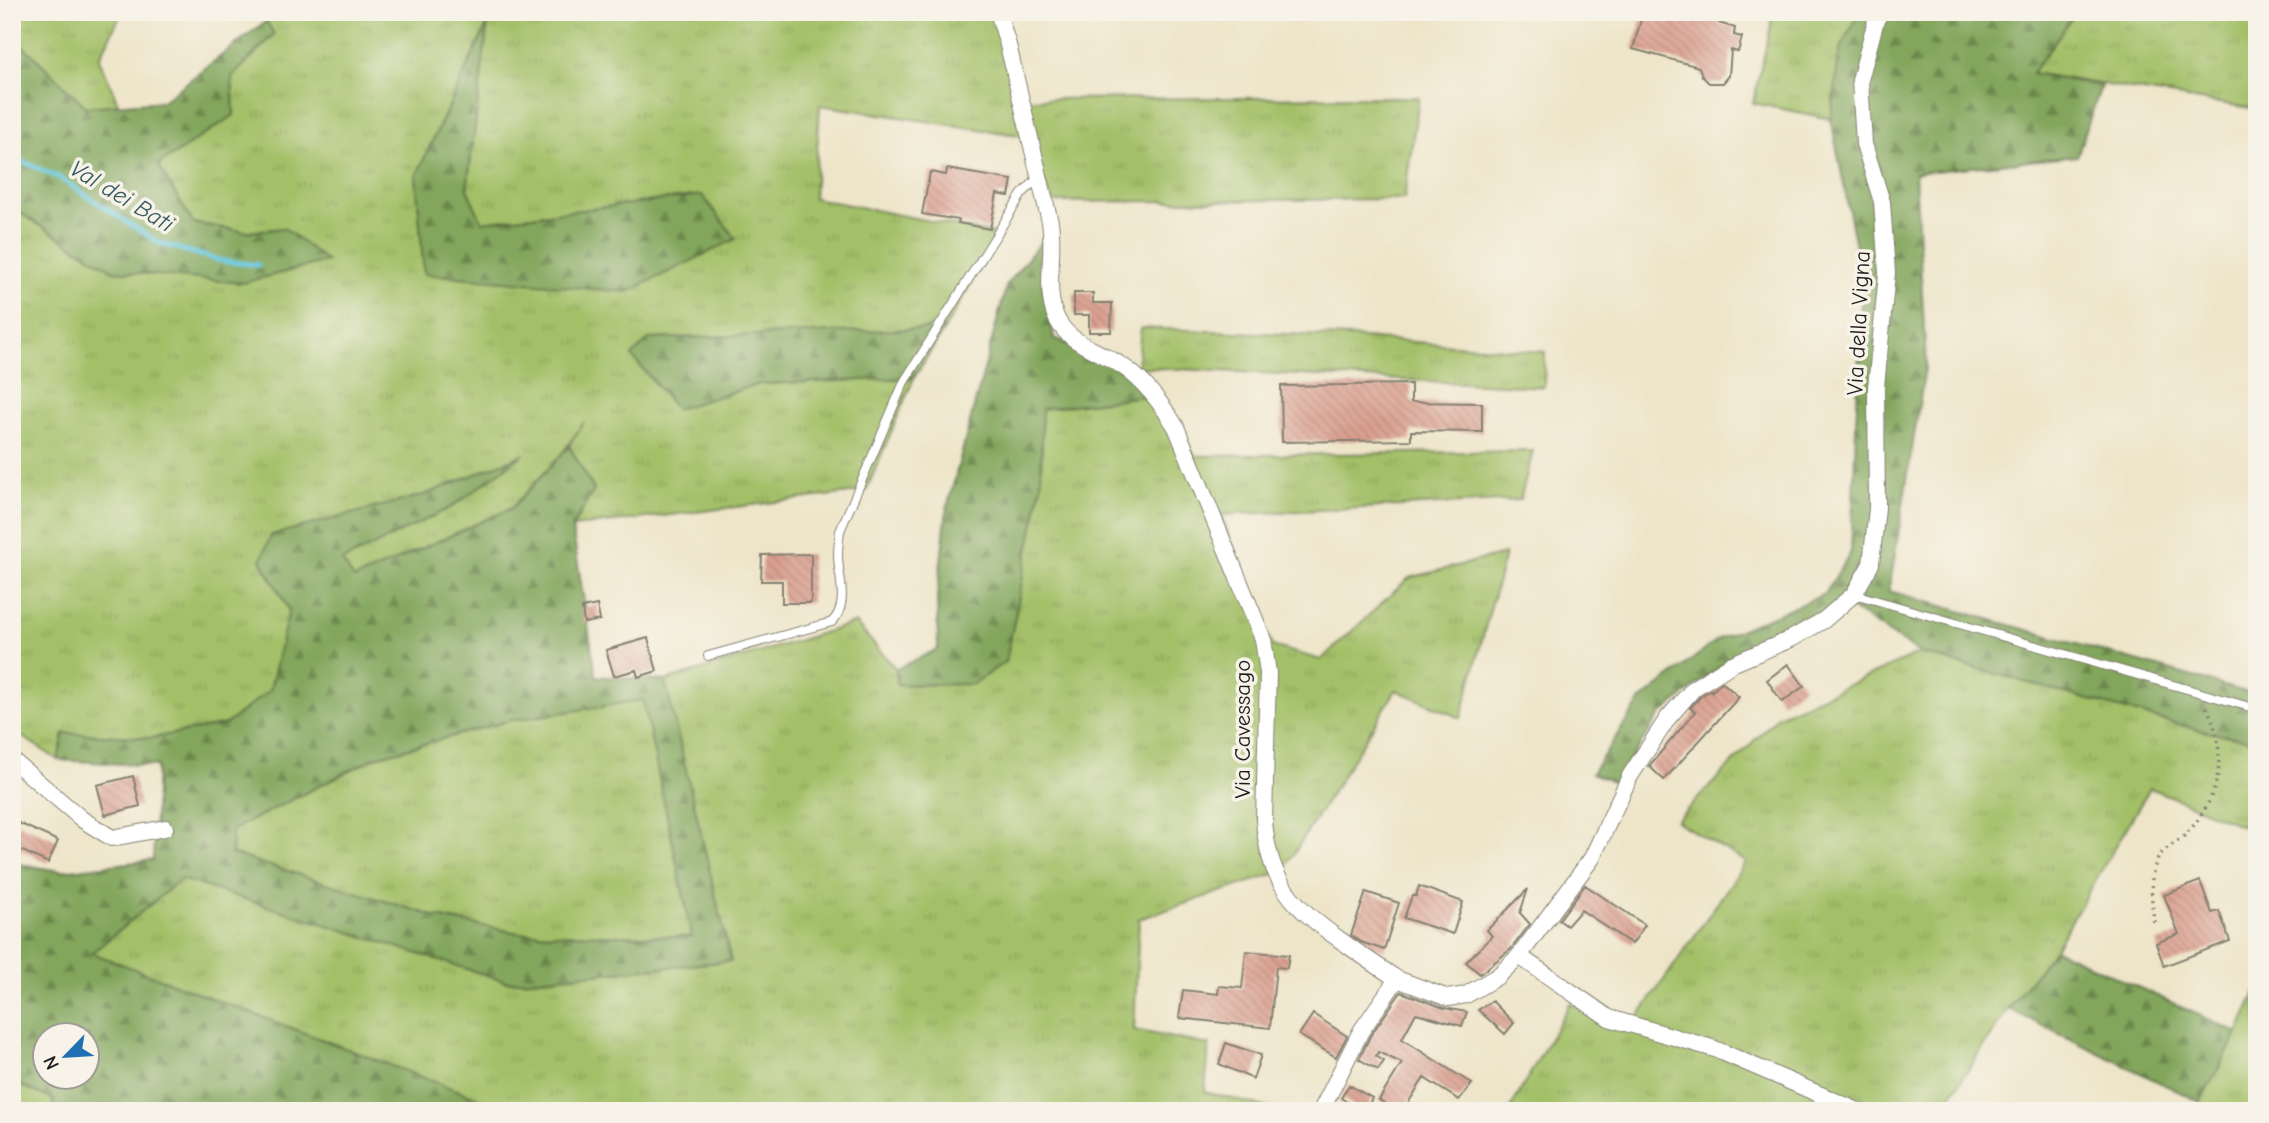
<svg xmlns="http://www.w3.org/2000/svg" width="2269" height="1123" font-family="'Comic Neue',sans-serif">
<style>
.grass{fill:url(#grass-tufts);stroke:#606e42;stroke-width:2;fill-rule:evenodd}
.forest{fill:url(#forest-firs);stroke:#4f613c;stroke-width:2;fill-rule:evenodd}
.lines{fill:none;stroke-linecap:round;stroke-linejoin:round}
.stream{stroke:#61c7de;stroke-width:5}
.building{fill:url(#building-back-hatch)}
.lane-casing{stroke:#858072;stroke-width:10}
.street-casing{stroke:#858072;stroke-width:18}
.path{stroke:#858072;stroke-width:3.5;stroke-dasharray:2 5;stroke-linecap:butt}
.lane{stroke:#fff;stroke-width:8}
.street{stroke:#fff;stroke-width:16}
.labels{text-anchor:middle;stroke-width:7;stroke-linejoin:round;paint-order:stroke}
.street-label{font-size:23px;fill:#1c1c1c;stroke:#f7f3e8}
.water-label{font-size:24px;font-style:italic;fill:#345860;stroke:#f7f3e8}
</style>
<defs>
<pattern id="grass-tufts" width="24" height="20" patternUnits="userSpaceOnUse" patternTransform="scale(1.75)"><rect width="24" height="20" fill="#a3c067"/><path d="M3 7l-1-3M5 7V3M7 7l1-3M15 17l-1-3M17 17v-4M19 17l1-3" fill="none" stroke="#8ca459"/></pattern>
<pattern id="forest-firs" width="22" height="20" patternUnits="userSpaceOnUse" patternTransform="scale(1.75)"><rect width="22" height="20" fill="#82a65c"/><path d="M5 1l3.5 6h-7zM16 11l3.5 6h-7z" fill="#6a864b"/></pattern>
<pattern id="building-back-hatch" width="6" height="6" patternUnits="userSpaceOnUse" patternTransform="scale(1.75)"><rect width="6" height="6" fill="#daa090"/><path d="M-1 5l2 2M0 0l6 6M5-1l2 2" fill="none" stroke="#ba897c"/></pattern>
</defs>
<rect width="100%" height="100%" fill="#f7f3e8"/>
<filter id="ink" filterUnits="userSpaceOnUse"><feTurbulence type="fractalNoise" baseFrequency=".0143" numOctaves="2"/><feDisplacementMap in="SourceGraphic" scale="14" xChannelSelector="R" yChannelSelector="G"/><feConvolveMatrix kernelMatrix="1 2 1 2 8 2 1 2 1" color-interpolation-filters="sRGB"/></filter>
<filter id="wash" filterUnits="userSpaceOnUse"><feTurbulence type="fractalNoise" baseFrequency=".00686" numOctaves="4" result="noise"/><feDisplacementMap in="SourceGraphic" scale="28" xChannelSelector="R" yChannelSelector="G"/><feGaussianBlur stdDeviation="1.57" result="paint"/><feColorMatrix in="noise" values="0 0 0 0 0 0 0 0 0 0 0 0 0 0 0 0 0 1.4 0 .05"/><feComposite in="paint" operator="in"/></filter>
<g filter="url(#wash)">
<rect width="100%" height="100%" fill="#eee5c9"/>
<!-- grass -->
<path class="grass" d="M 12,12 L 122,12 L 99,59 L 119,105 L 86,107 L 12,35 Z
M 275,12 L 468,12 L 488,22 L 492,12 L 1005,12 L 1019,99 L 1419,97 L 1404,199 L 1053,202 L 1024,136 L 820,105 L 814,198 L 1000,235 L 945,328 L 649,339 L 676,409 L 760,384 L 914,378 L 866,491 L 572,527 L 594,490 L 569,446 L 584,422 L 560,456 L 512,508 L 354,579 L 342,561 L 452,507 L 521,456 L 261,560 L 289,610 L 270,690 L 226,724 L 151,738 L 65,733 L 58,760 L 12,730 L 12,208 L 114,271 L 284,228 L 247,232 L 193,223 L 158,165 L 234,115 L 232,77 L 274,34 L 266,21 ZM 487,25 L 467,189 L 482,222 L 702,195 L 424,274 L 416,176 Z
M 1774,12 L 1860,12 L 1840,49 L 1831,119 L 1753,103 Z
M 2076,12 L 2257,12 L 2257,109 L 2032,73 Z
M 1141,328 L 1350,337 L 1545,352 L 1544,387 L 1137,367 Z
M 1160,394 L 1195,456 L 1533,451 L 1520,500 L 1221,515 L 1272,646 L 1321,660 L 1409,578 L 1505,554 L 1461,718 L 1396,690 L 1283,871 L 1139,919 L 1134,1030 L 1209,1045 L 1205,1092 L 1281,1111 L 512,1111 L 91,953 L 181,879 L 508,982 L 730,961 L 665,681 L 855,623 L 896,669 L 897,685 L 973,684 L 1006,661 L 1041,487 L 1042,409 Z
M 1920,653 L 2202,731 L 2257,741 L 2257,832 L 2150,788 L 2055,949 L 2008,1009 L 1941,1111 L 1509,1111 L 1570,1003 L 1629,1030 L 1746,862 L 1676,821 L 1778,716 Z
M 643,700 L 693,937 L 518,933 L 437,917 L 232,854 L 232,830 L 376,757 L 508,721 Z
M 2257,990 L 2257,1111 L 2195,1111 L 2238,1033 Z
M 12,1082 L 54,1100 L 52,1111 L 12,1111 Z"/>
<!-- forest -->
<path class="forest" d="M 1860,12 L 2076,12 L 2032,73 L 2101,86 L 2077,156 L 1915,173 L 1926,362 L 1889,591 L 2257,695 L 2257,741 L 2202,731 L 1920,653 L 1851,608 L 1728,660 L 1660,715 L 1615,783 L 1592,773 L 1640,701 L 1718,639 L 1825,594 L 1851,552 L 1862,277 L 1831,119 L 1840,49 Z
M 266,21 L 274,34 L 232,77 L 234,115 L 158,165 L 193,223 L 247,232 L 284,228 L 327,261 L 243,283 L 114,271 L 12,208 L 12,35 L 86,107 L 163,101 Z
M 488,23 L 467,189 L 482,222 L 702,195 L 736,239 L 628,292 L 424,274 L 416,176 Z
M 1049,232 L 1047,293 L 1054,338 L 1137,367 L 1160,394 L 1042,409 L 1041,487 L 1006,661 L 973,684 L 897,685 L 896,669 L 938,649 L 937,597 L 947,508 L 1007,284 Z
M 945,328 L 914,378 L 760,384 L 676,409 L 632,356 L 649,339 Z
M 569,446 L 594,490 L 572,527 L 596,676 L 665,681 L 731,961 L 508,982 L 181,879 L 92,953 L 512,1111 L 52,1111 L 54,1100 L 12,1082 L 12,863 L 61,871 L 153,860 L 157,766 L 58,760 L 64,733 L 151,738 L 226,724 L 270,690 L 289,610 L 261,560 L 271,535 L 427,494 L 524,454 L 452,507 L 342,561 L 354,579 L 512,508 ZM 643,700 L 692,937 L 518,933 L 437,917 L 232,854 L 232,830 L 376,757 L 508,721 ZM 46,1036 L 88,1036 L 88,1078 L 46,1078 Z
M 2055,949 L 2238,1033 L 2200,1102 L 2008,1009 Z"/>
<g class="lines">
<!-- stream -->
<path class="stream" d="M 12,157 L 58,177 L 159,243 L 222,261 L 258,265"/>
</g>
<g id="blocks">
<!-- building -->
<path class="building" d="M 1643,12 L 1722,12 L 1719,23 L 1735,28 L 1734,35 L 1742,37 L 1738,52 L 1731,50 L 1729,76 L 1723,83 L 1709,83 L 1702,76 L 1699,67 L 1633,49 Z
M 947,169 L 1012,180 L 1009,196 L 997,194 L 990,229 L 958,223 L 959,220 L 922,214 L 930,172 L 946,175 Z
M 1074,293 L 1093,293 L 1093,303 L 1112,303 L 1111,332 L 1089,332 L 1089,315 L 1074,315 Z
M 1411,384 L 1411,402 L 1482,403 L 1482,432 L 1411,431 L 1411,440 L 1282,442 L 1281,386 Z
M 811,554 L 811,603 L 782,603 L 782,581 L 761,581 L 762,555 Z
M 597,605 L 600,620 L 584,623 L 582,608 Z
M 648,638 L 657,671 L 638,677 L 636,670 L 614,676 L 606,650 Z
M 1788,664 L 1804,686 L 1782,702 L 1767,680 Z
M 1722,682 L 1739,697 L 1664,780 L 1649,766 L 1695,712 L 1690,708 L 1701,696 L 1711,690 L 1712,691 Z
M 133,776 L 140,806 L 105,815 L 97,785 Z
M 12,820 L 58,841 L 48,863 L 12,846 Z
M 2200,881 L 2212,913 L 2219,911 L 2230,941 L 2164,966 L 2156,943 L 2179,934 L 2164,895 Z
M 1585,885 L 1645,925 L 1632,944 L 1581,910 L 1567,926 L 1559,920 Z
M 1419,886 L 1463,902 L 1453,934 L 1404,918 L 1412,896 L 1416,896 Z
M 1528,889 L 1520,913 L 1530,924 L 1511,949 L 1480,974 L 1466,962 L 1492,936 L 1487,930 Z
M 1366,892 L 1399,903 L 1384,950 L 1361,942 L 1351,935 Z
M 1246,951 L 1289,955 L 1287,968 L 1276,967 L 1270,1028 L 1179,1018 L 1183,990 L 1218,994 L 1219,986 L 1242,988 Z
M 1401,992 L 1444,1008 L 1467,1012 L 1462,1026 L 1416,1013 L 1402,1039 L 1472,1084 L 1459,1100 L 1424,1078 L 1403,1111 L 1397,1111 L 1379,1100 L 1402,1063 L 1378,1052 L 1376,1056 L 1384,1061 L 1378,1070 L 1359,1059 L 1370,1036 Z
M 1492,1001 L 1514,1023 L 1505,1034 L 1478,1010 Z
M 1313,1014 L 1347,1036 L 1336,1057 L 1299,1035 Z
M 1226,1043 L 1261,1055 L 1253,1079 L 1219,1064 Z
M 1349,1085 L 1372,1098 L 1366,1111 L 1361,1111 L 1341,1098 Z"/>
</g>
</g>
<g filter="url(#ink)">
<use href="#blocks" fill-opacity="0" stroke="#858072" stroke-width="2"/>
<g class="lines">
<defs>
<path id="lane" d="M 1854,594 L 2257,709
M 708,656 L 832,622 C 850,604 838,577 838,555 C 838,547 839,539 840,531 L 904,382 L 1022,194 L 1040,176"/>
<path id="street" d="M 998,12 L 1008,45 L 1050,222 C 1055,251 1045,284 1054,312 C 1065,346 1103,350 1128,370 C 1148,385 1163,406 1176,427 L 1263,639 L 1268,673 L 1264,820 C 1268,882 1294,908 1343,942 C 1361,955 1379,967 1397,979 L 1361,1031 L 1321,1111
M 12,760 L 83,820 L 112,838 L 165,828
M 1519,956 L 1609,1018 L 1715,1049 L 1858,1111
M 1397,979 L 1448,998 L 1466,995 L 1498,976 L 1519,956 L 1592,858 L 1630,776 L 1668,718 L 1694,688 L 1732,664 L 1791,639 L 1824,620 L 1854,594 L 1871,564 L 1877,508 L 1876,387 L 1887,273 L 1882,202 L 1864,144 L 1860,80 L 1876,20 L 1881,12"/>
</defs>
<!-- lane casing -->
<use href="#lane" class="lane-casing"/>
<!-- street casing -->
<use href="#street" class="street-casing"/>
<!-- path -->
<path class="path" d="M 2154,922 C 2152,900 2147,873 2161,854 C 2167,846 2179,842 2186,834 C 2221,798 2229,751 2206,706"/>
<!-- lane -->
<use href="#lane" class="lane"/>
<!-- street -->
<use href="#street" class="street"/>
</g>
</g>
<g class="labels">
<!-- street labels -->
<g class="street-label">
<text transform="translate(1858 323) rotate(-87)" y="8">Via della Vigna</text>
<text transform="translate(1242 729) rotate(-90)" y="8">Via Cavessago</text>
</g>
<!-- water labels -->
<g class="water-label">
<text transform="translate(122 196) rotate(31)" y="8">Val dei Bati</text>
</g>
</g>
<!-- margin -->
<rect width="2269" height="1123" fill="none" stroke="#f7f3e8" stroke-width="42"/>
<!-- north arrow -->
<g transform="translate(66 1056) rotate(245)"><circle r="33" fill="#f7f3e8" stroke="#9f9d96" stroke-width="2"/>
<path d="M0-5L12 26L0 18L-12 26Z" fill="#1f6fb2"/>
<text y="-10" font-size="19" font-weight="bold" text-anchor="middle" fill="#1c1c1c">N</text>
</g>
</svg>
